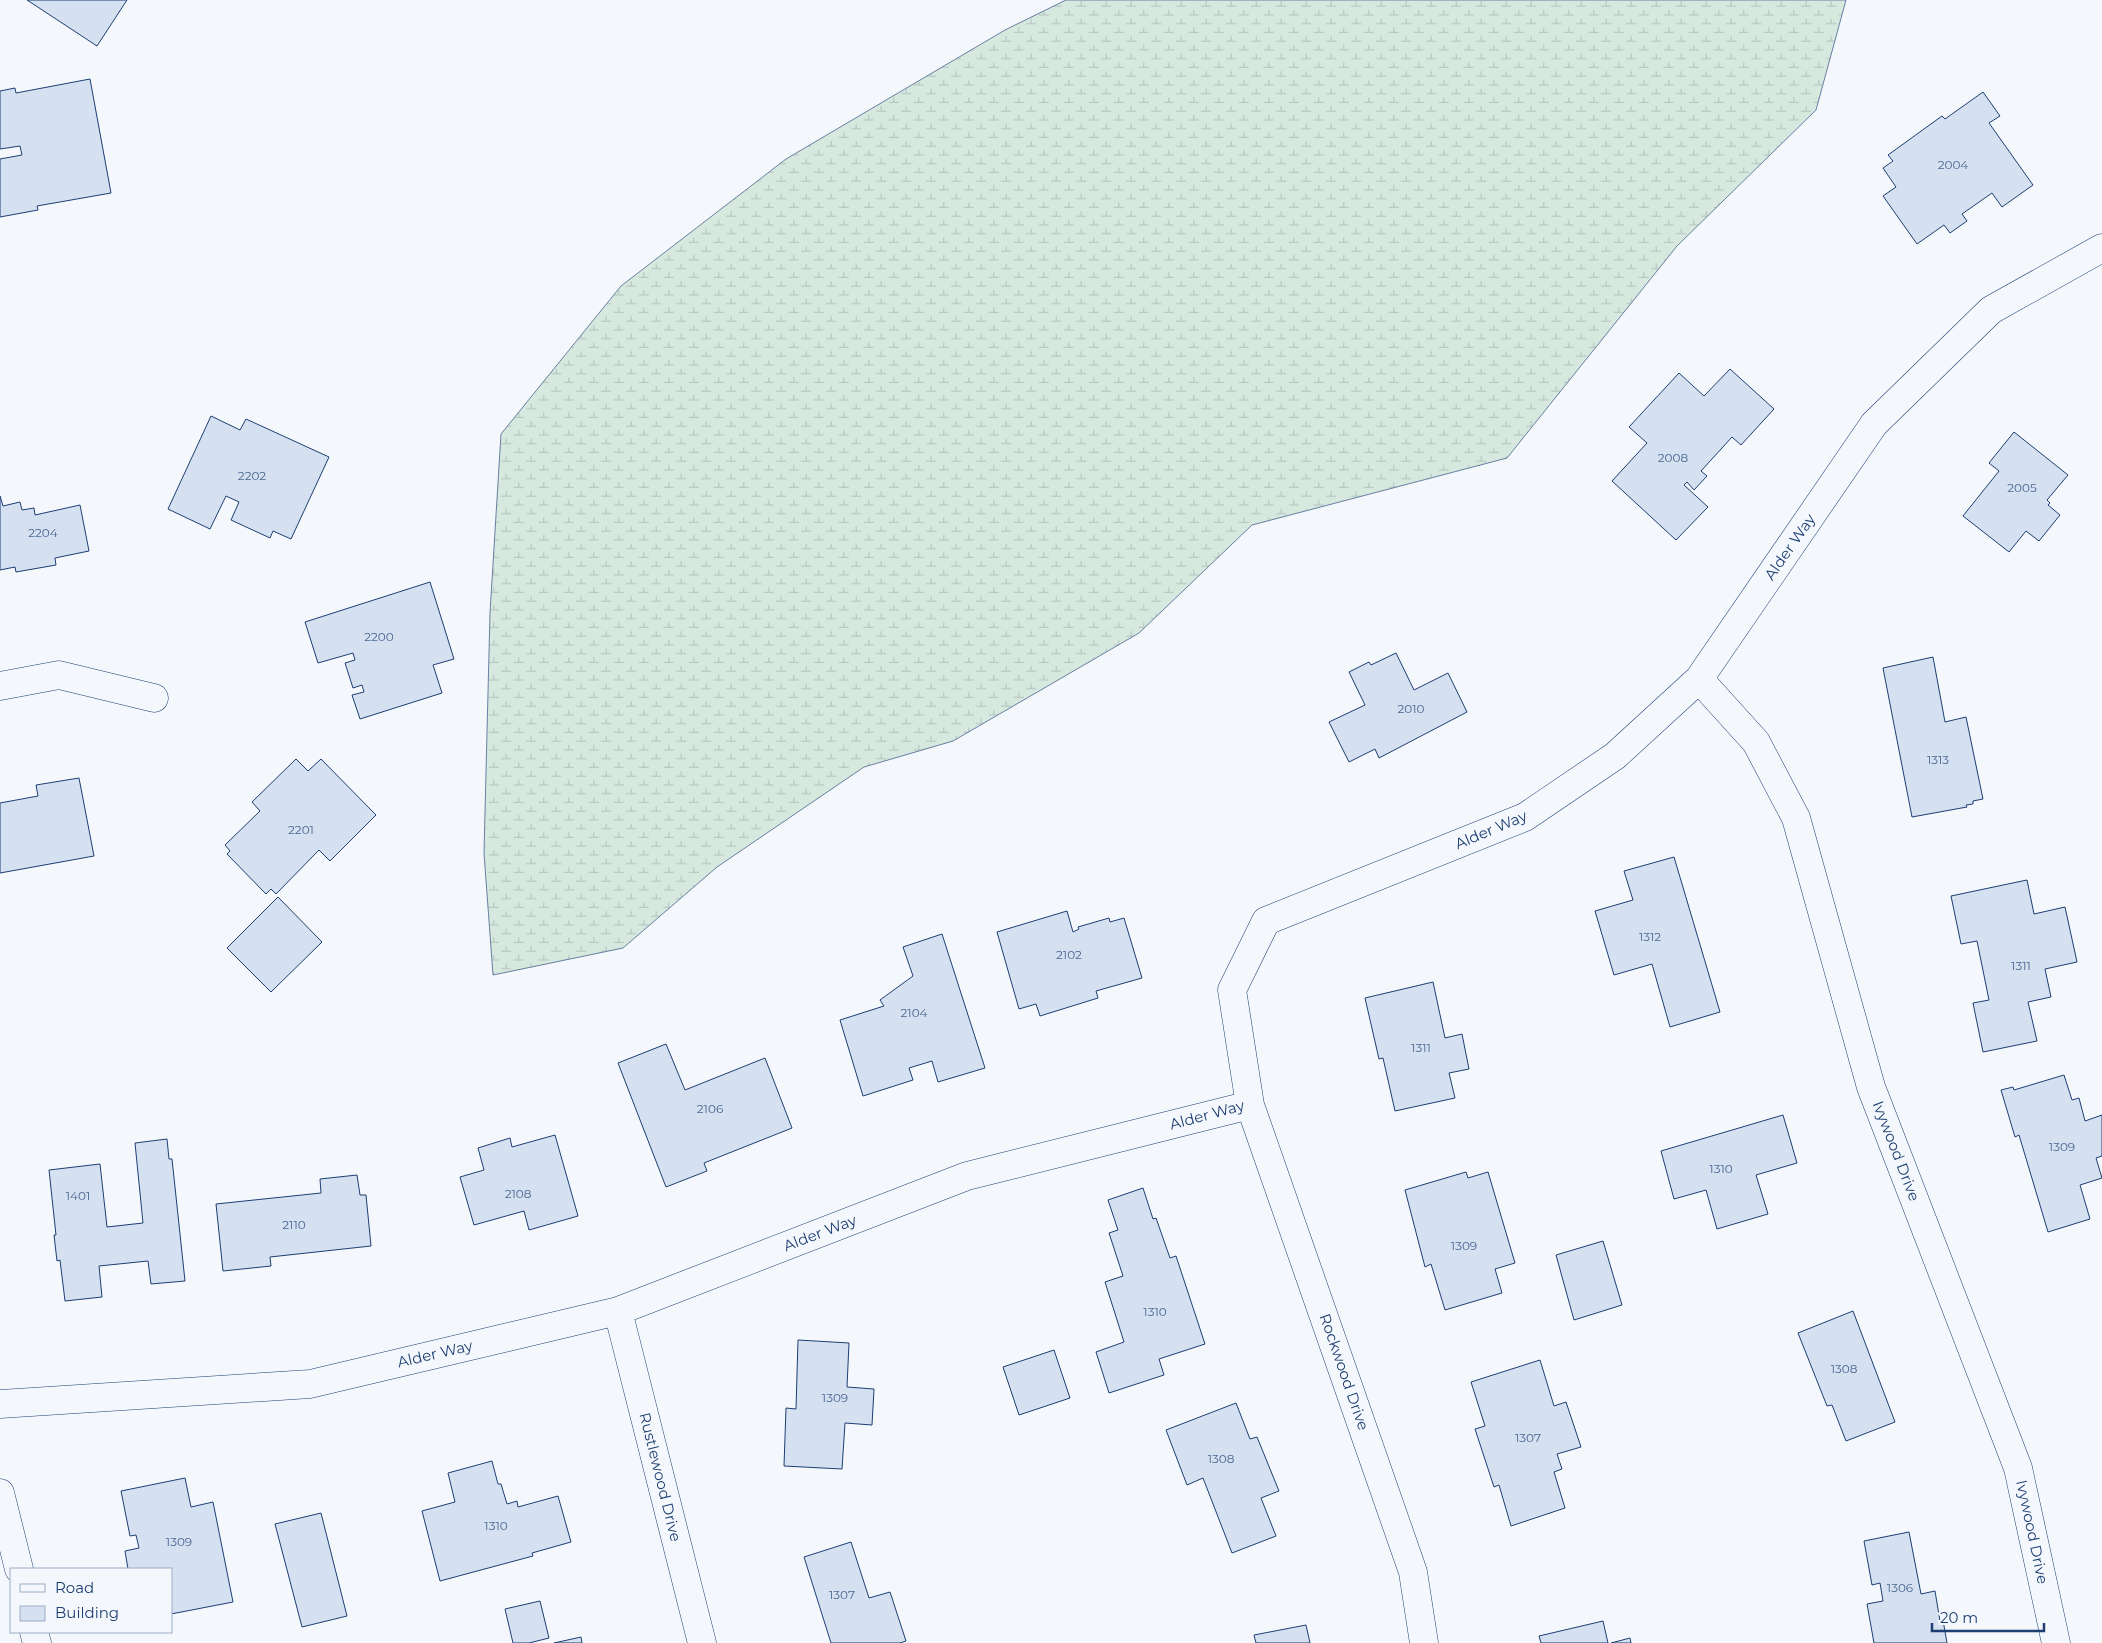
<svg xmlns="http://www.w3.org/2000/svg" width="2102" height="1643" font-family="Montserrat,sans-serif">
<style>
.wetland{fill:url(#wetland-marsh);stroke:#687fa3}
.building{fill:#d5e0f0;stroke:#1d3f73}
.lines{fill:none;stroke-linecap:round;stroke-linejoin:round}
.minor-casing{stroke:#1d3f73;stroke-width:29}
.minor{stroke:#f4f7fb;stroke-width:28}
.labels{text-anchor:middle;stroke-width:4;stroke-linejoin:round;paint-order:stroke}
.number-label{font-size:12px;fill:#4b6792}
.street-label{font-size:15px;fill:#1d3f73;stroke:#f4f7fb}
</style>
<defs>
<pattern id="wetland-marsh" width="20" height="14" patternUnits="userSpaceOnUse" patternTransform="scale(1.25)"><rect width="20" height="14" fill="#d7e8df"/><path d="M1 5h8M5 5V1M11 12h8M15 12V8" fill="none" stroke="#b8c8c3"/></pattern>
</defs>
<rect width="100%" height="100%" fill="#f4f7fb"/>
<!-- wetland -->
<path class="wetland" d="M 1066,0 L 1846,0 L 1816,110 L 1677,246 L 1507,458 L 1252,525 L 1139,633 L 953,741 L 864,767 L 717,867 L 623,948 L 493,975 L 484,853 L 490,613 L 501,434 L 621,286 L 786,159 L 1005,30 Z"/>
<!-- building -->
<path class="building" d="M 27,0 L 127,0 L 97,46 Z
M 90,79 L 111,193 L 37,206 L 38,210 L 0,217 L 0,159 L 22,155 L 20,146 L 0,149 L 0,91 L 15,88 L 16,93 Z
M 1983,92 L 2000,116 L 1989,123 L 2033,185 L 2002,207 L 1992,193 L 1962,214 L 1967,221 L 1950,233 L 1944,225 L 1917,244 L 1883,196 L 1896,187 L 1883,168 L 1893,161 L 1888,155 L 1942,116 L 1945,119 Z
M 1730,369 L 1774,409 L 1741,445 L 1732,437 L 1701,471 L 1707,476 L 1694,490 L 1687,482 L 1684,485 L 1708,507 L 1676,540 L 1612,481 L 1647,443 L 1629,427 L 1679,373 L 1704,396 Z
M 211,416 L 240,430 L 246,419 L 329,457 L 291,539 L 273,531 L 270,538 L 231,520 L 239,502 L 226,496 L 210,529 L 168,509 Z
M 2014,432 L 2068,475 L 2047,500 L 2050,503 L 2048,505 L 2060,515 L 2039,541 L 2026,531 L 2009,552 L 1963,516 L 1999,471 L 1989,463 Z
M 0,496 L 3,506 L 20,502 L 22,510 L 34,508 L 35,515 L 80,505 L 89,551 L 55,558 L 56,565 L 16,572 L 15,567 L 0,570 Z
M 430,582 L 454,659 L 433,665 L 442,693 L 360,719 L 352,695 L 364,692 L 362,685 L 353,688 L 345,663 L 355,660 L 353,653 L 318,663 L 305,622 Z
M 1396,653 L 1414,690 L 1448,673 L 1467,712 L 1379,758 L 1375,749 L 1349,762 L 1329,722 L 1365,705 L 1349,672 L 1369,662 L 1371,665 Z
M 1933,657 L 1945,722 L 1966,717 L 1983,799 L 1973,801 L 1973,804 L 1966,805 L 1967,807 L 1912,817 L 1883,668 Z
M 296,759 L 308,771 L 321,759 L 376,815 L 330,861 L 319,850 L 276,894 L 271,889 L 266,894 L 227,854 L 230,851 L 225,845 L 260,811 L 252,802 Z
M 79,778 L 94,856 L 0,873 L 0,803 L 38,796 L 36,785 Z
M 1674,857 L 1720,1012 L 1670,1027 L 1652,964 L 1614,975 L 1595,911 L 1633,900 L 1624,871 Z
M 2027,880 L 2034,914 L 2065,907 L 2077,962 L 2045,969 L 2051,997 L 2028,1002 L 2037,1041 L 1983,1052 L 1973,1003 L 1989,1000 L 1977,941 L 1961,944 L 1951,896 Z
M 278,897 L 322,942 L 271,992 L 227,948 Z
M 1067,911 L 1073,932 L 1079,929 L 1078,927 L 1109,918 L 1110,922 L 1124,918 L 1142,978 L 1096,991 L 1098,998 L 1040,1016 L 1036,1004 L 1019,1009 L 997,932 Z
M 942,934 L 985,1068 L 938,1082 L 932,1061 L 909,1068 L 913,1080 L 863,1096 L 840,1020 L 884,1006 L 880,1000 L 913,976 L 903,947 Z
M 1433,982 L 1445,1038 L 1462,1034 L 1469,1069 L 1449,1073 L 1455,1098 L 1395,1111 L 1383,1058 L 1379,1059 L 1365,998 Z
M 666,1044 L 685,1090 L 765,1058 L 792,1128 L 704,1163 L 707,1171 L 666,1187 L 618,1063 Z
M 2064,1075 L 2072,1100 L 2079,1098 L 2085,1121 L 2102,1115 L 2102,1156 L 2096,1158 L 2102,1178 L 2080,1185 L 2090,1219 L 2048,1232 L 2019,1135 L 2015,1137 L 2001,1090 L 2013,1087 L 2014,1090 Z
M 1783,1115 L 1797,1163 L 1756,1175 L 1768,1214 L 1717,1229 L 1706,1190 L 1674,1199 L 1661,1151 Z
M 555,1135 L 578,1216 L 529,1230 L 524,1211 L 474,1225 L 460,1177 L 484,1170 L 478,1148 L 510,1138 L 512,1147 Z
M 167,1139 L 169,1159 L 172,1159 L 185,1281 L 151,1284 L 148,1261 L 99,1266 L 102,1297 L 65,1301 L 60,1260 L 57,1261 L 54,1235 L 56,1235 L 49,1170 L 100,1164 L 107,1227 L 143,1223 L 135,1143 Z
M 1466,1172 L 1468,1178 L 1488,1172 L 1515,1263 L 1495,1269 L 1502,1293 L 1445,1310 L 1431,1264 L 1425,1267 L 1405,1190 Z
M 357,1175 L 360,1195 L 366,1195 L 371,1246 L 270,1257 L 271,1266 L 223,1271 L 216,1204 L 321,1193 L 320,1179 Z
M 1143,1188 L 1153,1219 L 1156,1218 L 1170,1258 L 1176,1256 L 1205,1344 L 1159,1359 L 1164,1375 L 1109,1393 L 1096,1352 L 1124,1342 L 1105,1282 L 1123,1276 L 1109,1233 L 1118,1230 L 1108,1200 Z
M 1603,1241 L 1622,1305 L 1574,1320 L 1556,1255 Z
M 1853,1311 L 1895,1422 L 1846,1441 L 1832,1405 L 1827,1406 L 1798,1333 Z
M 798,1340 L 849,1343 L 847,1387 L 874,1389 L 872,1425 L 845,1423 L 842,1469 L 784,1466 L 786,1408 L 796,1409 Z
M 1054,1350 L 1070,1398 L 1019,1415 L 1003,1367 Z
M 1540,1360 L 1554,1406 L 1566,1402 L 1581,1447 L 1557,1454 L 1562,1469 L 1554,1472 L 1565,1508 L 1511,1526 L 1499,1485 L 1494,1487 L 1475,1429 L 1485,1426 L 1471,1382 Z
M 1236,1403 L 1250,1439 L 1257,1437 L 1279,1491 L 1261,1498 L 1276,1536 L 1232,1553 L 1203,1478 L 1187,1485 L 1166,1430 Z
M 492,1461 L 498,1484 L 501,1484 L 507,1504 L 517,1501 L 518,1507 L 558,1496 L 571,1542 L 532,1553 L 533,1556 L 440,1581 L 422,1511 L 455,1502 L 448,1473 Z
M 185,1478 L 191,1507 L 213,1502 L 233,1602 L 171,1614 L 171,1569 L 128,1569 L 125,1551 L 139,1548 L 136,1535 L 130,1536 L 121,1491 Z
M 321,1513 L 347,1616 L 302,1627 L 275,1524 Z
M 1909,1532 L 1921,1594 L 1935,1591 L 1940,1621 L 1943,1620 L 1947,1643 L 1874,1643 L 1867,1604 L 1883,1601 L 1880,1583 L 1872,1585 L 1864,1541 Z
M 851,1542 L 869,1598 L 890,1592 L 906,1641 L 900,1643 L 831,1643 L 804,1557 Z
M 540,1601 L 549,1638 L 529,1643 L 513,1643 L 505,1609 Z
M 1603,1621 L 1608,1643 L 1541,1643 L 1539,1636 Z
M 1306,1625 L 1310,1643 L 1256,1643 L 1254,1635 Z
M 581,1637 L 582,1643 L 554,1643 Z
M 1630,1638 L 1631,1643 L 1611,1643 Z"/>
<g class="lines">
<defs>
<path id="minor" d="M 1699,679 L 1756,742 L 1796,818 L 1871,1087 L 2018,1468 L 2056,1643
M 0,686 L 59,675 L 154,698
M 618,1311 L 702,1643
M 0,1404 L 310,1384 L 618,1311 L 967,1176 L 1250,1105
M 0,1493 L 19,1569
M 34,1632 L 37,1643
M 1424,1643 L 1413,1572 L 1250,1105 L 1232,990 L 1266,921 L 1525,817 L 1615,756 L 1699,679 L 1874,424 L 1991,310 L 2102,248"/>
</defs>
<!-- minor casing -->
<use href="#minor" class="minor-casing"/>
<!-- minor -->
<use href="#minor" class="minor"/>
</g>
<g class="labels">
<!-- number labels -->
<g class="number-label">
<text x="1953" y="169">2004</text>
<text x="1673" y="462">2008</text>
<text x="252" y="480">2202</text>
<text x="2022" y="492">2005</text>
<text x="43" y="537">2204</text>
<text x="379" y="641">2200</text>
<text x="1411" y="713">2010</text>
<text x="1938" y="764">1313</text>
<text x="301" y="834">2201</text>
<text x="1650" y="941">1312</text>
<text x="1069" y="959">2102</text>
<text x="2021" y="970">1311</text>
<text x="914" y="1017">2104</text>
<text x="1421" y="1052">1311</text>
<text x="710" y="1113">2106</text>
<text x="2062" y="1151">1309</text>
<text x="1721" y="1173">1310</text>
<text x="518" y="1198">2108</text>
<text x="78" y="1200">1401</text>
<text x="294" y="1229">2110</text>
<text x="1464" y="1250">1309</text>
<text x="1155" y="1316">1310</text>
<text x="1844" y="1373">1308</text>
<text x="835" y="1402">1309</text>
<text x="1528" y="1442">1307</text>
<text x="1221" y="1463">1308</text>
<text x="496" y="1530">1310</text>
<text x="179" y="1546">1309</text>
<text x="1900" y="1592">1306</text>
<text x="842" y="1599">1307</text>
</g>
<!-- street labels -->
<g class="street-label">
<text transform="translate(1790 547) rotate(-55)" y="5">Alder Way</text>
<text transform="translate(1491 830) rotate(-23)" y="5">Alder Way</text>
<text transform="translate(1207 1115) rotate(-15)" y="5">Alder Way</text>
<text transform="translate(1896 1151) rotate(69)" y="5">Ivywood Drive</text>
<text transform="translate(820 1233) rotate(-21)" y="5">Alder Way</text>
<text transform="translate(435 1354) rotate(-13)" y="5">Alder Way</text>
<text transform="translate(1344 1372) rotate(71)" y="5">Rockwood Drive</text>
<text transform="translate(660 1477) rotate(76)" y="5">Rustlewood Drive</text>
<text transform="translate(2032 1532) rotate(78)" y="5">Ivywood Drive</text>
</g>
</g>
<!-- legend -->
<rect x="10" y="1568" width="162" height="65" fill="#f4f7fb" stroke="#9eadc5"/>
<rect x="20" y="1584" width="25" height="8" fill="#f4f7fb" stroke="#9eadc5"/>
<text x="55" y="1593" font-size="15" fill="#1d3f73">Road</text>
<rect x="20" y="1606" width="25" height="15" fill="#d5e0f0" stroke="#9eadc5"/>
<text x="55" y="1618" font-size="15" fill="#1d3f73">Building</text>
<!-- scale -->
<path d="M1932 1623v8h112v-8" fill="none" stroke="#1d3f73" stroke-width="2.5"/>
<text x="1940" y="1623" font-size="15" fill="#1d3f73" stroke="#f4f7fb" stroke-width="4" paint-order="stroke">20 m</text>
</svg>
